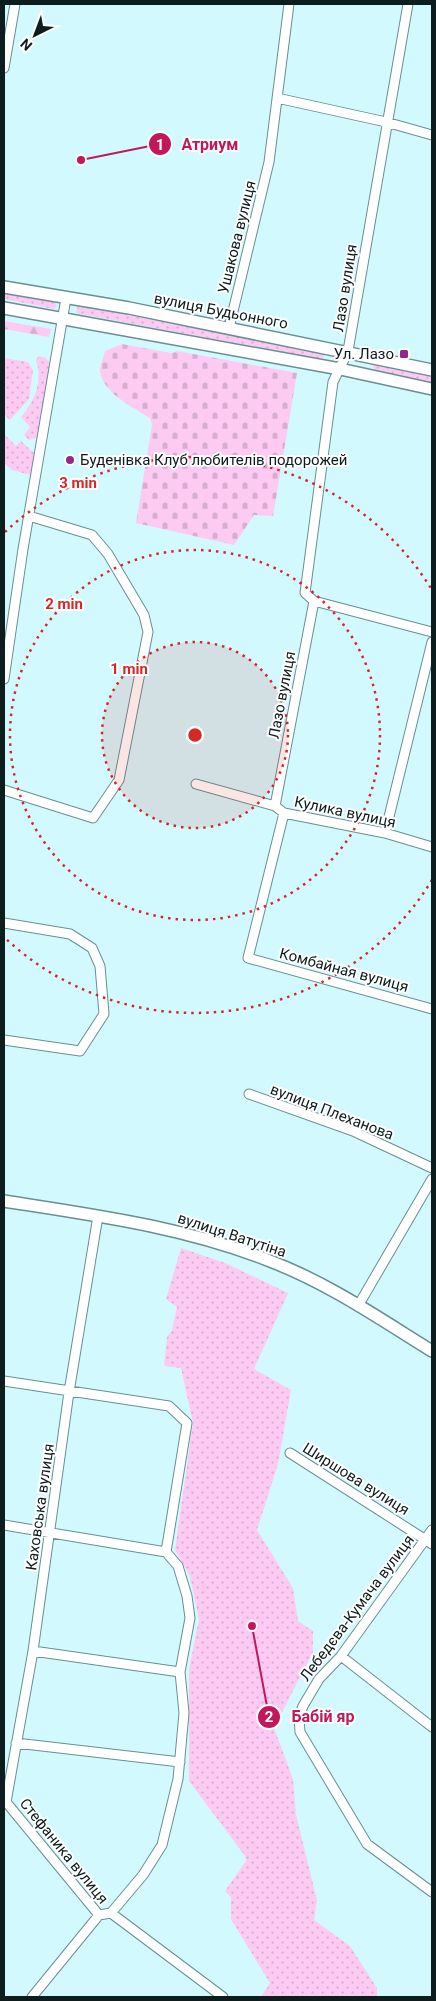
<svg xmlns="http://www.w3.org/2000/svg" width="436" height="2001" font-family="Roboto,sans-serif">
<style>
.grass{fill:url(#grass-dots)}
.forest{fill:url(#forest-firs)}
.cemetery{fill:url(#cemetery-stones)}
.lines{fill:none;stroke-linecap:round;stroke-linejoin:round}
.street-casing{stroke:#698f93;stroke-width:11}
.secondary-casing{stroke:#698f93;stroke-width:14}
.street{stroke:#fff;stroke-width:9}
.secondary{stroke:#fff;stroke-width:11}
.ring{fill:none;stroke:#d62828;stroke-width:2.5;stroke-dasharray:2.5 5}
.poi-dot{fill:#93288a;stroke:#fefefe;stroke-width:2}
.labels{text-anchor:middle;stroke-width:4;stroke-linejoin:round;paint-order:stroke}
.street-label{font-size:15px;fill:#0d1c1d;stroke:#fefefe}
.poi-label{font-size:15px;fill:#0d1c1d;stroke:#fefefe;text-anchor:end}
.centre{fill:#d62828;stroke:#fefefe;stroke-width:2.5}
.ring-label{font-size:15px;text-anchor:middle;font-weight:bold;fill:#d62828;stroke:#fefefe;stroke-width:4;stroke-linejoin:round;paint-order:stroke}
.leader{fill:none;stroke:#c2185b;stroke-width:2}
.callout-dot{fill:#c2185b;stroke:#fefefe;stroke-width:2}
.mark-label{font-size:15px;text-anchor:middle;font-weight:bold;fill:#fff}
.callout-label{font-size:16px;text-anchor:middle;font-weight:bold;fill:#c2185b;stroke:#fefefe;stroke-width:4;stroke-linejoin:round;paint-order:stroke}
</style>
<defs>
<pattern id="grass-dots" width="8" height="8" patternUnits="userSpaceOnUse" patternTransform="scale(1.25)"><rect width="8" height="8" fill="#fccaf3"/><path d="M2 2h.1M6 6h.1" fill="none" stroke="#d7add0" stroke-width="1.8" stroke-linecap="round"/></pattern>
<pattern id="forest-firs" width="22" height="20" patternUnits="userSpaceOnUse" patternTransform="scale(1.25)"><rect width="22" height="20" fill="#fccaf3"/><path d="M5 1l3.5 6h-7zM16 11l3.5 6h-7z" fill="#d7add0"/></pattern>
<pattern id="cemetery-stones" width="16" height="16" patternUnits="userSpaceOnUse" patternTransform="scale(1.25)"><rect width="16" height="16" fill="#fccaf3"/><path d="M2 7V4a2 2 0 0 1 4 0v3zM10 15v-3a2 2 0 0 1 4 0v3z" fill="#d7add0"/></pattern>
</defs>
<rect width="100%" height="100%" fill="#d2fafe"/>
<!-- grass -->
<path class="grass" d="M 4,292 L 55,302 L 57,306 L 54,309 L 4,299 Z
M 78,306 L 319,350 L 324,354 L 324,357 L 320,359 L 76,313 Z
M 39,356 L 46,358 L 50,363 L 38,437 L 29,440 L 24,435 L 30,427 L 21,417 C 35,401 43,382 36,360 Z
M 4,358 L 28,362 L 33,370 L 29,399 L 10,420 L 4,414 Z
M 372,363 L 432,374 L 432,383 L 375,371 Z
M 5,435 L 16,446 L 21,441 L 36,455 L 31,475 L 12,470 L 4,463 Z
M 181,1248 L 225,1263 L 288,1293 L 254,1369 L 291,1390 L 278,1464 L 257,1530 L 293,1588 L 298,1621 L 313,1631 L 313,1652 L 274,1728 L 293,1779 L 296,1815 L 317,1900 L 314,1920 L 350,1946 L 377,1988 L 377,1997 L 261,1997 L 270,1983 L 231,1919 L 231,1897 L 225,1891 L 246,1861 L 245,1856 L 189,1781 L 189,1670 L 199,1619 L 190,1576 L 175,1550 L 193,1423 L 181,1368 L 164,1366 L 167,1337 L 172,1330 L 177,1307 L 166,1299 Z"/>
<!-- forest -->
<path class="forest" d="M 4,321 L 51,329 L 49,337 L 4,329 Z"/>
<!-- cemetery -->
<path class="cemetery" d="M 122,344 L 171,353 L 177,351 L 297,373 L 273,516 L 254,515 L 234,545 L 136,523 L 152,425 L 150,418 C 133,407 102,393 100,370 C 100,365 104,357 105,351 Z"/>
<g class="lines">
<defs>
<path id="street" d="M 4,68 L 15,4
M 277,98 L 386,122 L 432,135
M 229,328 L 269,162 L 289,4
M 314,601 L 432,632
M 4,679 L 23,549 L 66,298
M 196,784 L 275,806 L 284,813 L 385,833 L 432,847
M 4,790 L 93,818 L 119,780 L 148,632 L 144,615 L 108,554 L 92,535 L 29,516
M 275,806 L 314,601 L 305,593 L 333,382 L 348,351 L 408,4
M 284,813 L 248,958 L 432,1009
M 385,833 L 432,642
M 4,923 L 70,934 L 92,948 L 100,966 L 104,1014 L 80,1051 L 4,1040
M 249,1094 L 353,1131 L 432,1168
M 98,1216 L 69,1392 L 33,1651 L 6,1802 L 99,1915 L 111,1913 L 223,1997
M 358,1306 L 432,1179
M 4,1381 L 169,1406 L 187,1423 L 166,1552
M 290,1453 L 432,1544
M 4,1525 L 166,1552
M 432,1530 L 341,1656 L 319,1679 L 303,1706 L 299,1717 L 300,1732 L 367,1844 L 432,1892
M 33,1651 L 180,1672
M 341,1656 L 432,1727
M 16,1743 L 180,1762
M 111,1913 L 143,1875 L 162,1845 L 178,1779 L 184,1713 L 180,1672 L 190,1618 L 187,1596 L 178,1566 L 166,1552
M 32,1997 L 99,1915"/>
<path id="secondary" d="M 4,287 L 129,308 L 432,370
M 4,308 L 340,369 L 432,389
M 4,1201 C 94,1215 185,1227 270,1261 C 328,1283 380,1319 432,1351"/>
</defs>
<!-- street casing -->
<use href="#street" class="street-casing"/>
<!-- secondary casing -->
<use href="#secondary" class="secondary-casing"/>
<!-- street -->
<use href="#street" class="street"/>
<!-- secondary -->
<use href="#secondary" class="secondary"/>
</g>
<!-- distance rings -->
<circle cx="195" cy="735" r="93" fill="#d62828" fill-opacity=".12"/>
<g class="ring">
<circle cx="195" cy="735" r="93"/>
<circle cx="195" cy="735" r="185"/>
<path d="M432 880A278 278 0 0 1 5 938M5 532A278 278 0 0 1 432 590"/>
</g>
<!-- markers -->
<g class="poi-dot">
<rect x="399" y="349" width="10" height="10" rx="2.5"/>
<circle cx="70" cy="460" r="5"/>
</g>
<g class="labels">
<!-- street labels -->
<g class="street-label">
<text transform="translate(237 237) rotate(-76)" y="5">Ушакова вулиця</text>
<text transform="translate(345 288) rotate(-81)" y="5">Лазо вулиця</text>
<text transform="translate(221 311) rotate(11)" y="5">вулиця Будьонного</text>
<text transform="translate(282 695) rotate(-79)" y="5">Лазо вулиця</text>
<text transform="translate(345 812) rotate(12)" y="5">Кулика вулиця</text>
<text transform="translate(344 970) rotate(15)" y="5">Комбайная вулиця</text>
<text transform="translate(332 1112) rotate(21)" y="5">вулиця Плеханова</text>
<text transform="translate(232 1235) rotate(18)" y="5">вулиця Ватутіна</text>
<text transform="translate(356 1479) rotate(32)" y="5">Ширшова вулиця</text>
<text transform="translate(40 1507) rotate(-82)" y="5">Каховська вулиця</text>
<text transform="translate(357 1608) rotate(-53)" y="5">Лебедєва-Кумача вулиця</text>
<text transform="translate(64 1851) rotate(51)" y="5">Стефаника вулиця</text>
</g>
<!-- poi labels -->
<g class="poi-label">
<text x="394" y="359">Ул. Лазо</text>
<text x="80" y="465" text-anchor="start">Буденівка Клуб любителів подорожей</text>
</g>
</g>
<circle cx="195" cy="735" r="8" class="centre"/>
<g class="ring-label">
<text x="78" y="488">3 min</text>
<text x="64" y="609">2 min</text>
<text x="129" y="674">1 min</text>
</g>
<!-- callouts -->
<path class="leader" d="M81 160L160 144M252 1626L269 1717"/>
<g class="callout-dot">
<circle cx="81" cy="160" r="5"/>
<circle cx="252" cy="1626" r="5"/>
<circle cx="160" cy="144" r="12"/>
<circle cx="269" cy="1717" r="12"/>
</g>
<g class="mark-label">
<text x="160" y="150">1</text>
<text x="269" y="1722">2</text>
</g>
<g class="callout-label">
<text x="210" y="150">Атриум</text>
<text x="323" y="1722">Бабій яр</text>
</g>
<!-- border -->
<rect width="436" height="2001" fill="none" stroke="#0d1c1d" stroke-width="10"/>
<!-- north arrow -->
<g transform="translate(35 35) rotate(222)" stroke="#fefefe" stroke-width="4" paint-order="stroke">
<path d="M0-4L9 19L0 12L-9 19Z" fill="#0d1c1d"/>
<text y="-8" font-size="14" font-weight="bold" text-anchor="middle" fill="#0d1c1d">N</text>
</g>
</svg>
